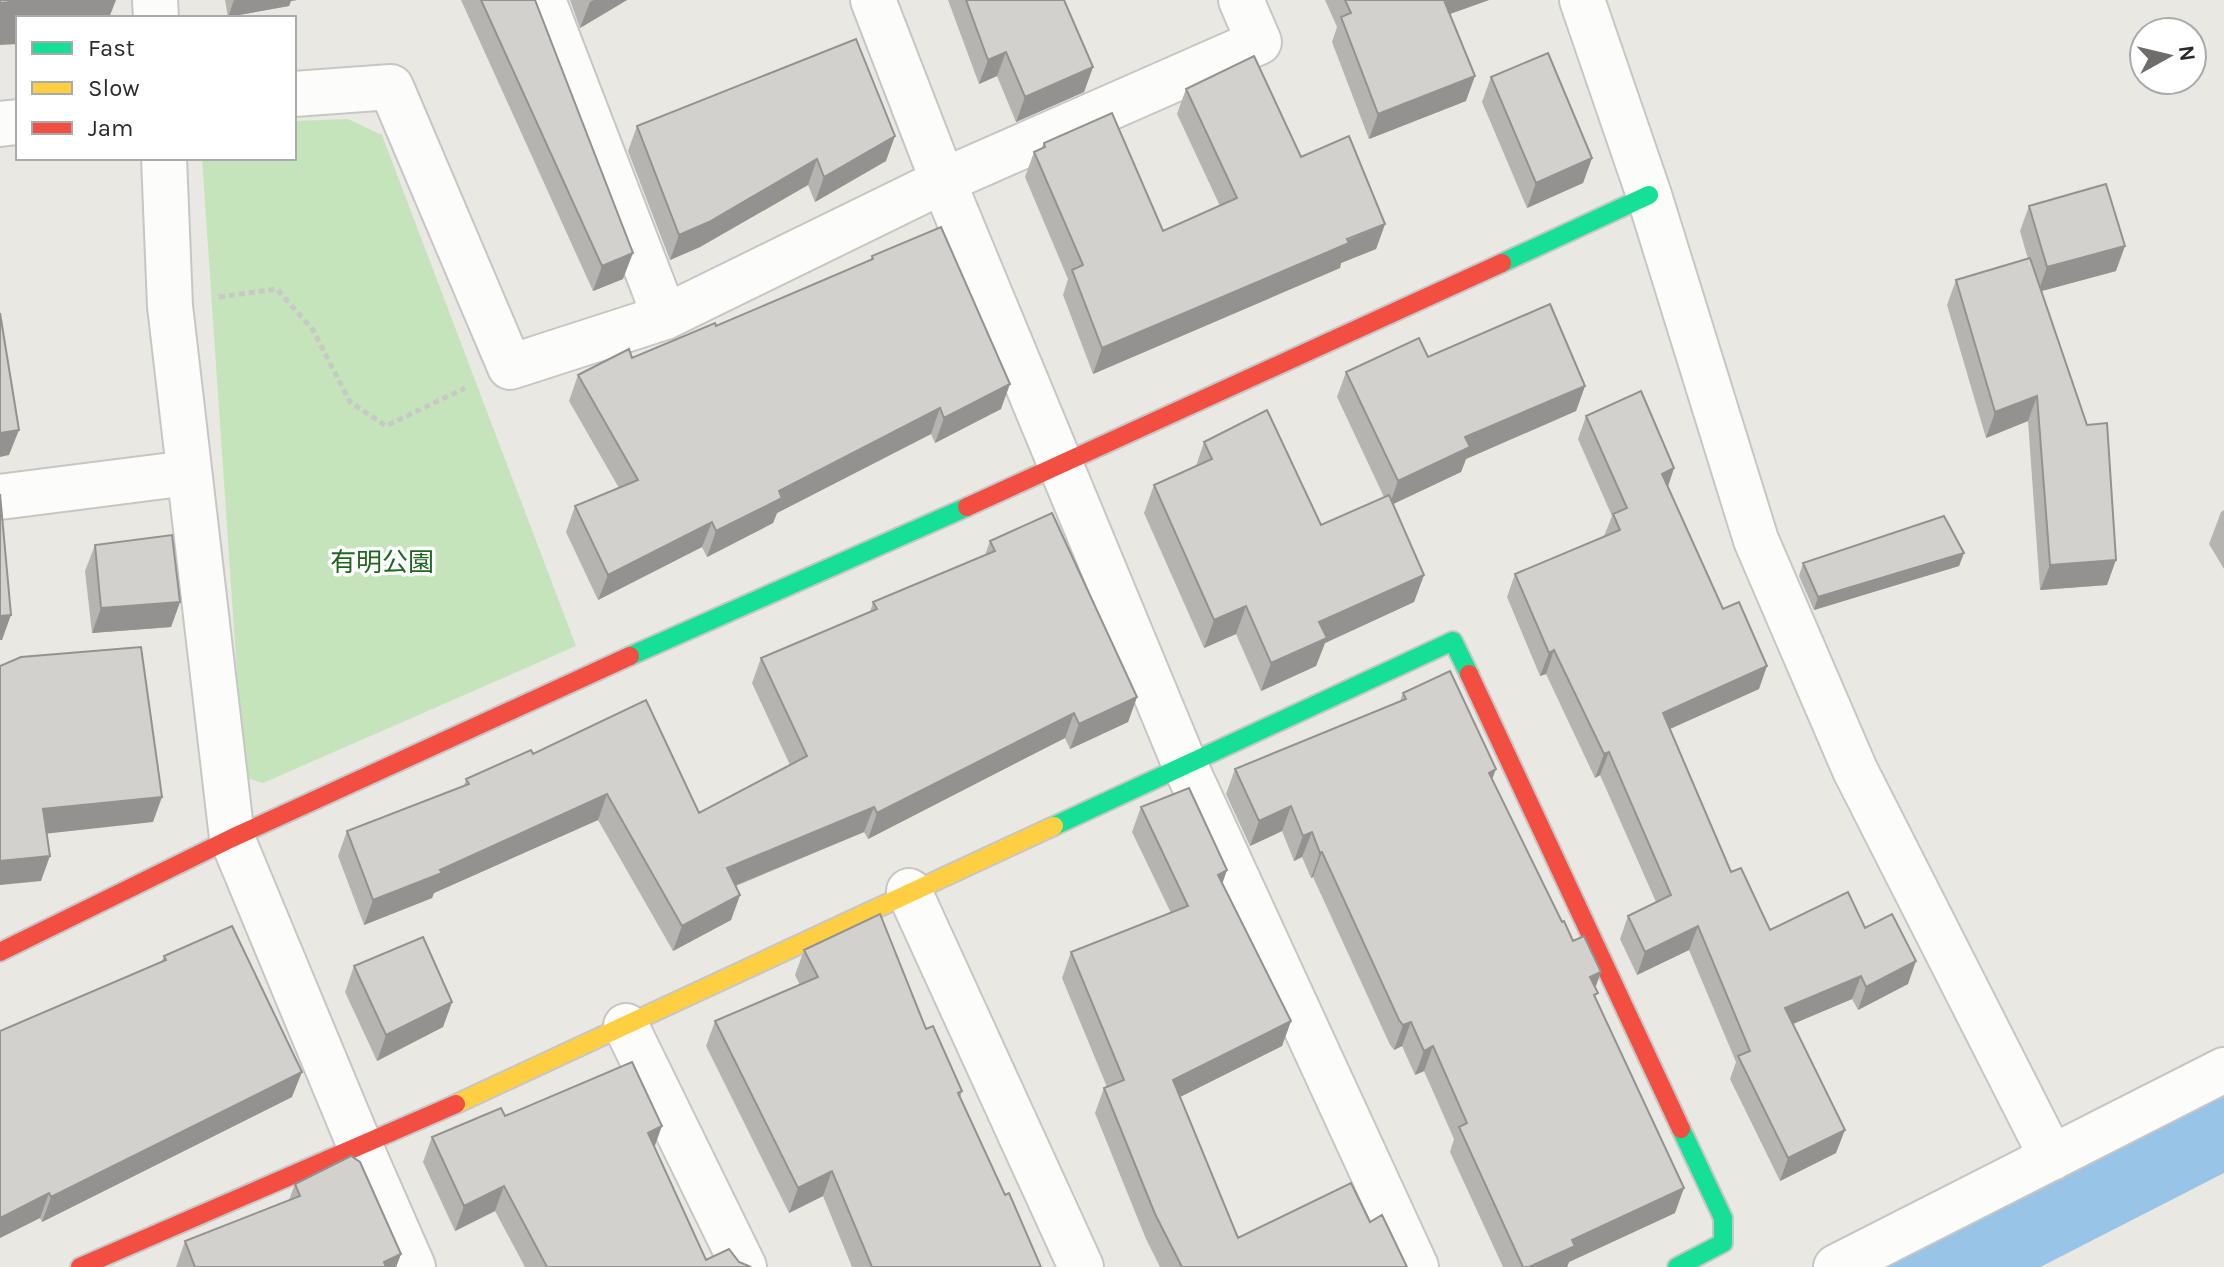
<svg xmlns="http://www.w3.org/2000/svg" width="2224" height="1267" font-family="Karla,'Noto Sans JP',sans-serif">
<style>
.green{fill:#c5e4bc}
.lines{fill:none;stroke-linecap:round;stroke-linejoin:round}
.river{stroke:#98c4e8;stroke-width:96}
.street-casing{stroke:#c7c6c6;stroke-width:48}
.fast-casing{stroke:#c7c6c6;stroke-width:22}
.slow-casing{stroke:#c7c6c6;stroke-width:22}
.jam-casing{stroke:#c7c6c6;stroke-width:22}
.path{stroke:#c8c8c7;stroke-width:5;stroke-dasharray:6 4;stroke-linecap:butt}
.street{stroke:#fcfcfb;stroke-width:44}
.fast{stroke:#16e098;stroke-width:18}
.slow{stroke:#ffcf43;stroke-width:18}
.jam{stroke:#f24e42;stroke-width:18}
.wall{fill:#b5b4b0}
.shaded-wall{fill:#949290}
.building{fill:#d3d1cd;stroke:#949290;stroke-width:2}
.labels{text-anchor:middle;stroke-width:7;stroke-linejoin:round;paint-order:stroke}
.park-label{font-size:26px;fill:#1e671d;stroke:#fff}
</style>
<rect width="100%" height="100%" fill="#eae8e2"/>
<!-- green -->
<path class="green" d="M 348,119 L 382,135 L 576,646 L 263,783 L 244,777 L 202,158 L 294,158 L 294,121 Z"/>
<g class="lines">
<!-- river -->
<path class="river" d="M 1935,1267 L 2224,1119"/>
<defs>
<path id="street" d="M 155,0 L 156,18
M 543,0 L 665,317
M 873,0 L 943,181 L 1184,763 L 1416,1267
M 1582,0 L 1649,195 L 1756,540 L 1855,770 L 2052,1158
M 294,94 L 391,87 L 510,367 L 665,317 L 943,181 L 1259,42 L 1241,0
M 0,124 L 18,122
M 164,158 L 170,306 L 232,838 L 360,1146 L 413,1267
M 0,497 L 188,473
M 909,891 L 1081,1267
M 626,1026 L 744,1267
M 1836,1267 L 2224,1070"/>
<path id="fast" d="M 1502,263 L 1649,195
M 630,656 L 967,507
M 1054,826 L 1453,641 L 1469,674
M 1677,1267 L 1723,1243 L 1723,1218 L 1681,1129"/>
<path id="slow" d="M 456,1104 L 1054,826"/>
<path id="jam" d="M 967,507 L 1502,263
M 1469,674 L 1681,1129
M 0,952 L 232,838 L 630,656
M 80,1267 L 456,1104"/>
</defs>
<!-- street casing -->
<use href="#street" class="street-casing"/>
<!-- fast casing -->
<use href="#fast" class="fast-casing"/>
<!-- slow casing -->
<use href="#slow" class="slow-casing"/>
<!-- jam casing -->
<use href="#jam" class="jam-casing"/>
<!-- path -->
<path class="path" d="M 219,297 L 277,289 L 313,330 L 350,402 L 386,426 L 465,388"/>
<!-- street -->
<use href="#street" class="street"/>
<!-- fast -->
<use href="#fast" class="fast"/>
<!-- slow -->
<use href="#slow" class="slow"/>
<!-- jam -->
<use href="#jam" class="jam"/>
</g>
<!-- wall -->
<path class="wall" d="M 225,0 L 297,0 L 291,1 L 289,6 L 228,17 Z
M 461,0 L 535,0 L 623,279 L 593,291 Z
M 570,0 L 627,0 L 580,28 Z
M 948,0 L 1064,0 L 1093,67 L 1084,92 L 1016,122 L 997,76 L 979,84 Z
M 1325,0 L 1489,0 L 1450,14 L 1466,101 L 1369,139 L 1332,42 L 1337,27 Z
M 1491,77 L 1592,158 L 1583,183 L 1527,208 L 1482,102 Z
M 1186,89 L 1301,157 L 1385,224 L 1376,249 L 1341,263 L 1340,268 L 1093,374 L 1063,295 L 1068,279 L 1025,177 L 1034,152 L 1041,149 L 1044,143 L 1163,231 L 1220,206 L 1177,114 Z
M 637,126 L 886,161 L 815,202 L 808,185 L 700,247 L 670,260 L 628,151 Z
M 2029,206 L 2116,271 L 2042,291 L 2107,585 L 2040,590 L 2028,421 L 1986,438 L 1947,305 L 1956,280 L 2028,259 L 2020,231 Z
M 872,256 L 1001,409 L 935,443 L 931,434 L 777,513 L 773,523 L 707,557 L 702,547 L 598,600 L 566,532 L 575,506 L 619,488 L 569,401 L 578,375 L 632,358 L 716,326 L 870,261 Z
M 1428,357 L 1585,386 L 1576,411 L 1466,459 L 1461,472 L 1393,504 L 1424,575 L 1414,602 L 1325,643 L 1316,666 L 1261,691 L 1236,634 L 1204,648 L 1144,513 L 1154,485 L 1196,466 L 1204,442 L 1321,525 L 1384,497 L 1337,397 L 1346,372 Z
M 1586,416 L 1674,468 L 1668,486 L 1759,689 L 1670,729 L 1731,872 L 1770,930 L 1865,928 L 1908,984 L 1858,1010 L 1852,999 L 1793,1024 L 1836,1153 L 1780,1181 L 1730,1079 L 1736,1062 L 1689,950 L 1637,975 L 1620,939 L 1628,916 L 1656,902 L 1600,775 L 1595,778 L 1546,674 L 1540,676 L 1507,597 L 1515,574 L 1604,536 L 1612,516 L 1578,439 Z
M 2224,510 L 2224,569 L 2209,544 L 2221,512 Z
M 990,541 L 1137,697 L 1128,722 L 1070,749 L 1065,738 L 868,839 L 864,832 L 736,886 L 740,895 L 731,920 L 673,951 L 598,820 L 434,893 L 432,898 L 364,925 L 338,856 L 347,831 L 464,786 L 466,779 L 533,754 L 699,813 L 790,765 L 752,683 L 761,658 L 870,612 L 873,602 L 985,555 Z
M 95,545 L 180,602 L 171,627 L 92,633 L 85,571 Z
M 1964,553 L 1959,566 L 1814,610 L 1799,576 L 1803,563 Z
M 1403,693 L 1496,769 L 1492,779 L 1595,987 L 1596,1000 L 1675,1213 L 1569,1262 L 1567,1267 L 1503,1267 L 1450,1152 L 1454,1139 L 1424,1071 L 1415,1075 L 1402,1046 L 1394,1050 L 1390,1045 L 1313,877 L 1311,878 L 1302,857 L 1294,861 L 1282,831 L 1250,846 L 1226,794 L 1235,769 L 1400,701 Z
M 1141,807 L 1227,870 L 1222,883 L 1291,1021 L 1282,1046 L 1180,1097 L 1238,1238 L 1370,1222 L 1407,1267 L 1160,1267 L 1146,1239 L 1095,1113 L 1104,1088 L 1107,1087 L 1062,978 L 1071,952 L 1171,913 L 1132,832 Z
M 804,950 L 926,1029 L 962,1091 L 960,1098 L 1005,1195 L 1041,1267 L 852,1267 L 823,1196 L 789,1213 L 706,1046 L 715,1021 L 800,985 L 795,975 Z
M 164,956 L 292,1097 L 42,1222 L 40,1218 L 0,1238 L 0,1031 L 161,962 Z
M 354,966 L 452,1002 L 443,1027 L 377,1061 L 345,992 Z
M 505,1116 L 654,1146 L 706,1260 L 739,1262 L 751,1267 L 525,1267 L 495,1211 L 455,1231 L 423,1162 L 432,1137 Z
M 295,1184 L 401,1254 L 396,1267 L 176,1267 L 185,1241 L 289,1200 Z"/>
<!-- shaded-wall -->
<path class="shaded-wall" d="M 30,0 L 116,0 L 109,18 L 18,18 L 18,44 L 0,45 L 0,3 Z
M 234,0 L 297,0 L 291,1 L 289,6 L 228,17 Z
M 594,0 L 627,0 L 580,28 L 590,2 Z
M 1440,0 L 1489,0 L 1433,20 Z
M 1006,52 L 997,76 L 979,84 L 988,60 Z
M 1093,67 L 1084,92 L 1016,122 L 1025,97 Z
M 1475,76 L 1466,101 L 1369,139 L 1378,114 Z
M 895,136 L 886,161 L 815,202 L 824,177 Z
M 1592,158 L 1583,183 L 1527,208 L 1536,183 Z
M 817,159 L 808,185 L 700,247 L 670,260 L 679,235 Z
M 1385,224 L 1376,249 L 1341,263 L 1340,268 L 1093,374 L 1102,348 Z
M 2125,246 L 2116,271 L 2038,292 L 2047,267 Z
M 633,253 L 623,279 L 593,291 L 602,266 Z
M 1010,384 L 1001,409 L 935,443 L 944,418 Z
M 1585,386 L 1576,411 L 1466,459 L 1461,472 L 1389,506 L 1398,481 L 1465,437 Z
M 2037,396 L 2028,421 L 1986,438 L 1995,412 Z
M 940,408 L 931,434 L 777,513 L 773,523 L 707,557 L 716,531 L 779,491 Z
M 19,430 L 9,455 L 0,457 L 0,433 Z
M 1674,468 L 1666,492 L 1662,474 Z
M 712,522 L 702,547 L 598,600 L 608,575 Z
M 1964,553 L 1959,566 L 1814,610 L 1818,597 Z
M 2116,560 L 2107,585 L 2040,590 L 2050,565 Z
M 1424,575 L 1414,602 L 1325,643 L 1316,666 L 1261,691 L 1271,663 L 1319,622 Z
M 180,602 L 171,627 L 92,633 L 101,608 Z
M 1246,606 L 1236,634 L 1204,648 L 1214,620 Z
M 11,615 L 2,640 L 0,640 L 0,616 Z
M 1554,650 L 1546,674 L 1540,676 L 1549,653 Z
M 1767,666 L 1759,689 L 1654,736 L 1663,713 Z
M 1137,697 L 1128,722 L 1070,749 L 1079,724 Z
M 1074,713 L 1065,738 L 868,839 L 877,813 Z
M 1609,752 L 1600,775 L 1595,778 L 1604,754 Z
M 1496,769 L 1486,794 L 1489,773 Z
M 607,794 L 598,820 L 434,893 L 432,898 L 364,925 L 373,900 Z
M 162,797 L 153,822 L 34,835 L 43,809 Z
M 1291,806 L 1282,831 L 1250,846 L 1259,821 Z
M 874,807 L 864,832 L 717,893 L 727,868 Z
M 1312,832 L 1302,857 L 1294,861 L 1303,836 Z
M 1322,852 L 1313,877 L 1311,878 L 1320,853 Z
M 50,856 L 41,881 L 0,885 L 0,861 Z
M 1227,870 L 1218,896 L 1218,875 Z
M 740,895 L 731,920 L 673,951 L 682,926 Z
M 1698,926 L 1689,950 L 1637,975 L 1645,952 Z
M 1916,961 L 1908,984 L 1858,1010 L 1866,987 Z
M 1601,972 L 1592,997 L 1590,977 Z
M 1861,976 L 1852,999 L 1776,1031 L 1785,1008 Z
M 452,1002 L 443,1027 L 377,1061 L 386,1035 Z
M 1291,1021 L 1282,1046 L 1164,1105 L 1173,1080 Z
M 1411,1022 L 1402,1046 L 1394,1050 L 1403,1025 Z
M 1433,1046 L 1424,1071 L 1415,1075 L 1424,1051 Z
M 302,1072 L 292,1097 L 42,1222 L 51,1197 Z
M 662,1126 L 653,1151 L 648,1133 Z
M 1845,1130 L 1836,1153 L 1780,1181 L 1788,1158 Z
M 832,1171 L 823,1196 L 789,1213 L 798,1188 Z
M 504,1186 L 495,1211 L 455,1231 L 464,1206 Z
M 1684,1188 L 1675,1213 L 1569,1262 L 1567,1267 L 1529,1267 L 1572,1240 Z
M 49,1193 L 40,1218 L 0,1238 L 0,1218 Z
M 401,1254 L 396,1267 L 382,1267 L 384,1262 Z"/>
<!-- building -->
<path class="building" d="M 0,0 L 30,0 L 0,3 Z
M 481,0 L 535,0 L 633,253 L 602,266 Z
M 966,0 L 1064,0 L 1093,67 L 1025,97 L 1006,52 L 988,60 Z
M 1345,0 L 1444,0 L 1475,76 L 1378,114 L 1341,17 L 1351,13 Z
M 856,39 L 895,136 L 824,177 L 817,159 L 709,222 L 679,235 L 637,126 Z
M 1548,53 L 1592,158 L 1536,183 L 1491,77 Z
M 1254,56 L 1301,157 L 1349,136 L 1385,224 L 1347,239 L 1349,243 L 1102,348 L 1072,270 L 1083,265 L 1034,152 L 1045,147 L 1044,143 L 1112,113 L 1163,231 L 1237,198 L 1186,89 Z
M 2106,184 L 2125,246 L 2047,267 L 2029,206 Z
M 941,227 L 1010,384 L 944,418 L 940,408 L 779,491 L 782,498 L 716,531 L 712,522 L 608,575 L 575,506 L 638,480 L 578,375 L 629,349 L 632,358 L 715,323 L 716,326 L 873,259 L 872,256 Z
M 2030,258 L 2087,425 L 2107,423 L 2116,560 L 2050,565 L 2037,396 L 1995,412 L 1956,280 Z
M 1550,304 L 1585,386 L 1465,437 L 1470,447 L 1398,481 L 1346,372 L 1419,338 L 1428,357 Z
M 0,313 L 19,430 L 0,433 Z
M 1641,391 L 1674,468 L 1662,474 L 1723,609 L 1739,602 L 1767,666 L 1663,713 L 1731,872 L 1741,868 L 1770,930 L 1848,892 L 1865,928 L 1892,914 L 1916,961 L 1866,987 L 1861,976 L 1785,1008 L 1845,1130 L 1788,1158 L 1738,1056 L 1750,1051 L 1698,926 L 1645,952 L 1628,916 L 1671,895 L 1609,752 L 1604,754 L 1554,650 L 1549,653 L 1515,574 L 1620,530 L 1613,514 L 1627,508 L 1586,416 Z
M 1267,410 L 1321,525 L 1389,495 L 1424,575 L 1319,622 L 1327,638 L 1271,663 L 1246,606 L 1214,620 L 1154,485 L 1212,459 L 1204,442 Z
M 0,494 L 11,615 L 0,616 Z
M 1052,513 L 1137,697 L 1079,724 L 1074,713 L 877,813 L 874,807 L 727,868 L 740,895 L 682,926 L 607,794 L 440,870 L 442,873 L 373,900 L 347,831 L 469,784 L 466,779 L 531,750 L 533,754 L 646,700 L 699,813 L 807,756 L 761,658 L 877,609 L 873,602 L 995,551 L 990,541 Z
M 1944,516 L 1964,553 L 1818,597 L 1803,563 Z
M 172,535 L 180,602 L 101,608 L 95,545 Z
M 141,647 L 162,797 L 43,809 L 50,856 L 0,861 L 0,666 L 21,657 Z
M 1450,671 L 1496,769 L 1489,773 L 1562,922 L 1564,921 L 1573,941 L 1584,936 L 1601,972 L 1590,977 L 1598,993 L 1594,995 L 1684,1188 L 1572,1240 L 1575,1246 L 1529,1267 L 1523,1267 L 1459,1127 L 1467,1123 L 1433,1046 L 1424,1051 L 1411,1022 L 1403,1025 L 1399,1020 L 1322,852 L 1320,853 L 1312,832 L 1303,836 L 1291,806 L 1259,821 L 1235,769 L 1406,699 L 1403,693 Z
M 1189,788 L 1227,870 L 1218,875 L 1291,1021 L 1173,1080 L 1238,1238 L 1351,1183 L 1370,1222 L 1382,1215 L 1407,1267 L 1182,1267 L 1155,1214 L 1104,1088 L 1124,1080 L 1071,952 L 1188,906 L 1141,807 Z
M 880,914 L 926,1029 L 933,1026 L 962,1091 L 958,1093 L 1005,1195 L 1009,1193 L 1041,1267 L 872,1267 L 832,1171 L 798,1188 L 715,1021 L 818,977 L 804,950 Z
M 232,926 L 302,1072 L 51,1197 L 49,1193 L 0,1218 L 0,1031 L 166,960 L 164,956 Z
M 423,937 L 452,1002 L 386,1035 L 354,966 Z
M 632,1062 L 662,1126 L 648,1133 L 706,1260 L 729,1249 L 739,1262 L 751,1267 L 547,1267 L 504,1186 L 464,1206 L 432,1137 L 501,1108 L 505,1116 Z
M 351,1156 L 360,1162 L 401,1254 L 384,1262 L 386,1267 L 195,1267 L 185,1241 L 300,1196 L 295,1184 Z"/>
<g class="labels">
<!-- park labels -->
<g class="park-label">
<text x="382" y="571">有明公園</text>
</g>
</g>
<!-- legend -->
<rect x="16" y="16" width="280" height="144" fill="#ffffff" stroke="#aaaaaa" stroke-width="2"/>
<rect x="32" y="42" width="40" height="12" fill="#16e098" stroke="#aaaaaa" stroke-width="2"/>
<text x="88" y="56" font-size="24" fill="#2b2b2b">Fast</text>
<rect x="32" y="82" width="40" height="12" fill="#ffcf43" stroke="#aaaaaa" stroke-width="2"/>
<text x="88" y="96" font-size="24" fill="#2b2b2b">Slow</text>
<rect x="32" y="122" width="40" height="12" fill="#f24e42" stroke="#aaaaaa" stroke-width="2"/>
<text x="88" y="136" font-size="24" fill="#2b2b2b">Jam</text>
<!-- north arrow -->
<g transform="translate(2168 56) rotate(82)"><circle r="38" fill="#ffffff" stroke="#aaaaaa" stroke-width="2"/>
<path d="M0-6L14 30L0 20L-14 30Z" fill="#6e6d6b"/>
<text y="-12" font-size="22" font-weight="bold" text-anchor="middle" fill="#2b2b2b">N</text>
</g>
</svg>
